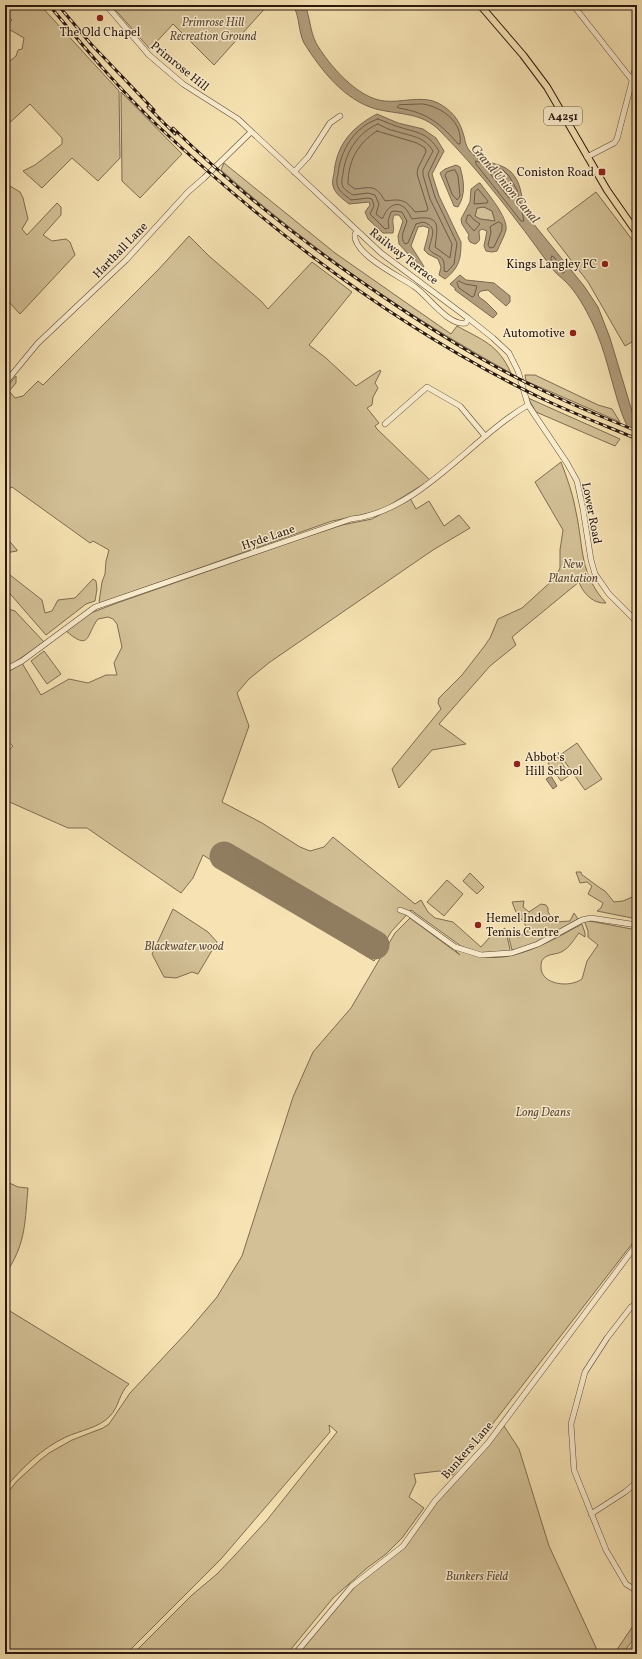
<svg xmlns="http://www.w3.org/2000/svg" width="642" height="1659" font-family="Vollkorn,serif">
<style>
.green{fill:#d3c096;stroke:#7e6c52}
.water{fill:#b19d7b;stroke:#7b6850;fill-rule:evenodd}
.pier{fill:#f6e2b2}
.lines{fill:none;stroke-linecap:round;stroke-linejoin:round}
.shore{stroke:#6e5a45;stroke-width:1}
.runway{stroke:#907d60;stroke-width:29}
.minor-casing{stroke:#5d4a38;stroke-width:6}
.major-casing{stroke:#2a180f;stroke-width:8}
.minor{stroke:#f9eccd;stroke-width:5}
.major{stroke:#f6e2b2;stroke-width:6}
.rail-casing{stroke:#2a180f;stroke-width:3}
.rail{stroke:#f9eccd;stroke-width:1.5;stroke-dasharray:4.5;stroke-linecap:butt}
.poi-dot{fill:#8f2418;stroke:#f9eccd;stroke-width:1.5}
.labels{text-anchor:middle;stroke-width:3;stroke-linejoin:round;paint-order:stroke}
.shield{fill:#f9eccd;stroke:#685848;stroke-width:1}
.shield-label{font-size:11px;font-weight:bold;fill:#2a180f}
.park-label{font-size:12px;font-style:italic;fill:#5d4a38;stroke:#f9eccd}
.poi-label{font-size:12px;fill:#2a180f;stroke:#f9eccd;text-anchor:end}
.street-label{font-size:12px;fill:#2a180f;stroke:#f9eccd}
.water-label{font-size:13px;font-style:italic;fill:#604d3a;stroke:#f9eccd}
</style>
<rect width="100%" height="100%" fill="#f6e2b2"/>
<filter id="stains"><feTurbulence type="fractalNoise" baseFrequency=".005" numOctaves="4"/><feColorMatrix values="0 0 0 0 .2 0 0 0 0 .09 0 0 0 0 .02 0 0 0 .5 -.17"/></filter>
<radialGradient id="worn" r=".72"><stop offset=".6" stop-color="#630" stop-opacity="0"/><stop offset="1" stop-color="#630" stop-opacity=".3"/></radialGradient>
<!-- green -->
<path class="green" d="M 5,5 L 40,5 L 119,91 L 120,158 L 98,181 L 72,158 L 42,188 L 23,171 L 35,165 L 62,144 L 62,138 L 30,104 L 5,127 L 5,65 L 16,56 L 18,50 L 22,49 L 24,38 L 7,28 L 6,25 L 12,20 L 5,13 Z
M 111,5 L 268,5 L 214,65 L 173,24 L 150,49 Z
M 121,92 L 182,154 L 140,198 L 122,181 Z
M 224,163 L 335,253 L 451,334 L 457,326 C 482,340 498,344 511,373 C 407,316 309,248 221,170 Z
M 10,186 L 20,192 L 23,198 L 28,219 L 22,229 L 27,235 L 57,203 L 61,207 L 61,215 L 43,235 L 52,241 L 66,239 L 70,242 L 75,255 L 20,314 L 8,301 L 5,304 L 5,192 Z
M 596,192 L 637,246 L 637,339 L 625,346 L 588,282 L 547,229 Z
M 484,207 L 492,211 L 495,221 L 480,219 L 475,216 L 477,208 Z
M 189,236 L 209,256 L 261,301 L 268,309 L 312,262 L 352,292 L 309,345 L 326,358 L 356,386 L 380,370 L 381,371 L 375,383 L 378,388 L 373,397 L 372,405 L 367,408 L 379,423 L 375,426 L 377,429 L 430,480 L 385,508 L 372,513 L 332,521 L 101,603 L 99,602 L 102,582 L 105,574 L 106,561 L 109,550 L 93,541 L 90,543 L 12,487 L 5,492 L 5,400 L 7,399 L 5,397 L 5,389 L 16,376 L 16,383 L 9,391 L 15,398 L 23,396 L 38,381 L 43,385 L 158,270 Z
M 525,375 L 535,375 L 598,405 L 612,409 L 620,422 L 526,381 Z
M 528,398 L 620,439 L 615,446 L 536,412 Z
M 561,462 C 567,478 573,494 576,512 C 584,549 579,573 606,603 C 593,604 583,593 579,582 L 512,637 L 516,645 L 490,666 L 439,724 L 466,744 L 432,750 L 399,788 L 392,769 L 441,709 L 438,703 L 439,698 L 462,675 L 483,648 L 490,638 L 498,619 L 522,608 L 555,578 L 560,568 L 560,550 L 563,530 L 535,482 Z
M 410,498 L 416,509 L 429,501 L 444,526 L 459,515 L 470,528 L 433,550 L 270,662 L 249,679 L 237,693 L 249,726 L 222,802 L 262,823 L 300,847 L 310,851 L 324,847 L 333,837 L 415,904 L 421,900 L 428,912 L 435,918 L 453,922 L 481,947 L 489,938 L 505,928 L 510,949 L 509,951 L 483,954 L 461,946 L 411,910 L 391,932 L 374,961 L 203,855 L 193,878 L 181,893 L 87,828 L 68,828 L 5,800 L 5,754 L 13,746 L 5,739 L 5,674 L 22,663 L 41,695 L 69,679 L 88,683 L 106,675 L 117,675 L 114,663 L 122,647 L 117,624 L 113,619 L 108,617 L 98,619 C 86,634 91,653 65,630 L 88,614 L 117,603 L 297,540 L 342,525 L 372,519 Z
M 5,536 L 17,550 L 17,551 L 5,553 Z
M 5,571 L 42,600 L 45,613 L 52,611 L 58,600 L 75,598 L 93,579 L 96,581 L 97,589 L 95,601 L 86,604 L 46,635 L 5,588 Z
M 5,608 L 15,611 L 44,642 L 5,669 Z
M 44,651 L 61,674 L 47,684 L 31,661 Z
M 577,743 L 602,779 L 585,790 L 560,755 Z
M 557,756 L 570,775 L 561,781 L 548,763 Z
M 576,872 L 581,872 L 581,874 L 600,888 L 605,891 L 614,902 L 623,901 L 637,895 L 637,919 L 597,911 L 601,908 L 603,903 L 588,894 L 592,886 L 587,882 L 580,883 Z
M 470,873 L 484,887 L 477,894 L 463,881 Z
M 447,880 L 463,894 L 444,916 L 427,902 Z
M 524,901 L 523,907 L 529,912 L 541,904 L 546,905 L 548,908 L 548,912 L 551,916 L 555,917 L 555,922 L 570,921 L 574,913 L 578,919 C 565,926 525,951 512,950 L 508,934 L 512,931 L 518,938 L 529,930 L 516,912 L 512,902 Z
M 173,909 L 208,932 L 217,942 L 198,974 L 192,972 L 176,978 L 164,977 L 152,954 Z
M 410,918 L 460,955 L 455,950 L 457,948 C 465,951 473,955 480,956 C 514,964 554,939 582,924 L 585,933 L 585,937 L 579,933 C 574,939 570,947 563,951 C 557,955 549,953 543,959 C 541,961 541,965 541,968 C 542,985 570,988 582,979 L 587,961 L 598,945 L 588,937 L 588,931 L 584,920 L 637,930 L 637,1234 L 635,1240 L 453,1475 L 439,1471 L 414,1474 L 416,1482 L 409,1497 L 424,1508 L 402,1538 L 386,1554 L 367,1568 L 333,1598 L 287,1654 L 133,1654 L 192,1595 L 217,1574 L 236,1554 L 267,1520 L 337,1432 L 329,1425 L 330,1432 L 221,1559 L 126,1654 L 5,1654 L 5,1496 L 17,1481 L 40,1460 L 49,1453 L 72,1440 L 103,1428 L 109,1424 L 130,1393 L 188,1331 L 217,1297 L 242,1256 L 293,1097 L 313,1052 L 351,1008 L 395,933 Z
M 5,1181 L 18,1187 L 28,1188 C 25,1220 26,1242 8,1270 L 5,1266 Z
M 5,1308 L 129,1384 C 119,1393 119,1407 110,1416 C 99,1428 81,1430 66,1437 C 42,1448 22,1468 5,1488 Z
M 504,1426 L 519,1449 L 549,1546 L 599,1654 L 295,1654 L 352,1586 L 403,1546 L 438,1498 Z
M 637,1620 L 637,1635 L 622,1654 L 614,1654 Z"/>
<!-- water -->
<path class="water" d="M 293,5 L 305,5 C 310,17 310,31 316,43 C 329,65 357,98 384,101 C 401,103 423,95 438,103 C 451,110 459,119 463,133 C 465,138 465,145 469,150 C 478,164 500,161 511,172 C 524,185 520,202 528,217 L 584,286 L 598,307 L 610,338 L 637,428 L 637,444 C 631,433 625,423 621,411 C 611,382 606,351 592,322 C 585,308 577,293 566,282 C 561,277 555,273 551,267 C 517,220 481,172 440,131 C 422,112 400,115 376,109 C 344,100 321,70 304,43 C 298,31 300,17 293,5 Z
M 377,114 L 398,123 L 423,129 L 436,138 L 444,151 L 432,174 L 439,196 L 461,242 C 461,259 459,268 445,279 L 439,275 L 441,267 L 438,259 L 428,254 L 424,250 L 428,235 L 429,228 L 423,226 L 418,227 L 411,246 L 423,265 L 424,267 L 421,268 L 399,244 L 398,236 L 403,221 L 399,215 L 394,215 C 391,223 395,226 393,233 L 383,233 L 368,219 L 365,212 L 370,205 L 369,202 L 349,204 C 343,199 335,194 333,186 C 332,182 333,177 334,174 C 336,145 352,127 377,114 Z
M 456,165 L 460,167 C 464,181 466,194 458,207 L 454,206 L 440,173 L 445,169 Z
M 479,183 L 480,183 C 488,194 508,217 506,230 C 504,237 500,244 497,251 L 492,252 L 486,251 L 484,246 L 487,231 L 482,229 L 479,231 C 479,237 482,241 475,244 L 470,242 L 468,238 L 469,235 L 462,224 L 461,219 L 470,202 L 471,189 ZM 484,207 L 492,211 L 495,221 L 480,219 L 475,216 L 477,208 Z
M 460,275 L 466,280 L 494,283 L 510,296 L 510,302 L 506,306 L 488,290 L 481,291 L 478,294 L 479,297 L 486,302 L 496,312 L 497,314 L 493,318 L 455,290 L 455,288 L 450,284 Z
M 551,776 L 557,786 L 553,789 L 546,779 Z"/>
<!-- pier -->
<path class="pier" d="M 624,424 L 637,429 L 637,441 L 632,439 Z"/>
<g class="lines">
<!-- shore -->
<path class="shore" d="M 423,104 C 442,107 463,122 460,144 L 458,144 C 439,122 427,113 399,108 L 397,107 L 399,105 Z
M 378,119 C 384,121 390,124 396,126 C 416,133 427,131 439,151 L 428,174 L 435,197 L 457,243 L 454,264 L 447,272 L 444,271 C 446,253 436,258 429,249 C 431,237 439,227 423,222 L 416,224 L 408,243 L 405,244 C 399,237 405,229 407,221 L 402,212 L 394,211 L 391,212 L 388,221 L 389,228 L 385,229 L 370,214 L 374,206 L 372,199 L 368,198 L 351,200 C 346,196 340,192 338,187 C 336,183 337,178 338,174 C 340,151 355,126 378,119 Z
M 378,124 C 384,127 389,130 395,131 C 410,136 424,136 433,151 L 423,170 L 423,175 L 430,199 L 452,244 L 450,258 L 435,247 C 438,225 441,214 412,219 C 410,216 408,211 405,208 C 395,199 386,209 383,218 L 381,218 L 376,214 L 379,204 L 375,195 L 368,193 L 353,195 C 350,193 345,190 343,187 C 341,183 342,178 343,174 C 345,153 358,132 378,124 Z
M 377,131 L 417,143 L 425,148 L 426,152 L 418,168 L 417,174 L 428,209 L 427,211 L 415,212 C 405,199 401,199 385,201 C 376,185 372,187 355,189 L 348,184 C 348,161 358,143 377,131 Z
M 476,161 L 503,170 L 509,176 L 517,190 L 524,221 L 521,221 L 476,164 Z
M 455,170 L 458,176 L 460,196 L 457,200 L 452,194 L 445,175 L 447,172 Z
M 493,172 C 504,176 515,186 512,198 L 509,198 L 491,175 Z
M 478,189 L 488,201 L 487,203 L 474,204 L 475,192 Z
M 468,215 L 470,215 L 473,219 L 480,224 L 474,231 L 466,222 Z
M 499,222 L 502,224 L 502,230 L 494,247 L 490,248 L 488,245 L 491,232 L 490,227 Z
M 552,256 L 554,257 L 564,270 L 564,273 L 562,273 L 554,265 L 551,259 Z
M 459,281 L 465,284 L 477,286 L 474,296 L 472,297 L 459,288 L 457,283 Z"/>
<!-- runway -->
<path class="runway" d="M 224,856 L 375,945"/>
<defs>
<path id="minor" d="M 106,5 L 149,55 L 183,84 L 238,119 L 381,253 L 468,318 L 493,338 L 509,353 L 518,371 L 528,405 L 567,463 L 577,481 L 583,509 L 591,560 L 595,574 L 609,594 L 637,622
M 573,5 L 632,80
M 587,157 L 614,143 L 617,139 L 637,62
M 294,172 L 308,157 L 330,123 L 340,116
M 357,232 L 355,234 C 352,254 401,277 415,287 C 428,296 449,327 466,323 L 468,318
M 5,383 L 38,343 L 126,260 L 188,192 L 204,178 L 251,132
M 385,424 L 427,387 L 460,406 L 485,436
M 5,670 L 22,661 L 95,607 L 351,519 C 419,512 471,438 528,405
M 400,910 L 408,913 L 455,947 L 481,955 L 512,953 L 538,944 L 582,920 L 591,918 L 637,925
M 637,1304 L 631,1307 L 607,1338 L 585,1372 L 571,1424 L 574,1470 L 606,1550 L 626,1584 L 637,1591
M 591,1514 L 625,1492 L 637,1482
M 295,1654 L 352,1586 L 403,1546 L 435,1501 L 488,1443 L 637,1244
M 629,1654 L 637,1643"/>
<path id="major" d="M 480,5 L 523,55 L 547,87 L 607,190 L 637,233"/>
</defs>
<!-- minor casing -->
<use href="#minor" class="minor-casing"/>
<!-- major casing -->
<use href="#major" class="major-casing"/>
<!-- minor -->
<use href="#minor" class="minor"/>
<!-- major -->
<use href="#major" class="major"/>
<defs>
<path id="rail" d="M 49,5 C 84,47 119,89 158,126 C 272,233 403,332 545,400 C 575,414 606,426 637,439
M 58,5 L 91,44 L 154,110
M 148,107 L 175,134
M 173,128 C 226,180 285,228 346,271 C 410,316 476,360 548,393 C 577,407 607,419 637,431"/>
</defs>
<!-- rail casing -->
<use href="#rail" class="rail-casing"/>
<!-- rail -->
<use href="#rail" class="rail"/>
</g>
<!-- markers -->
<g class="poi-dot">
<circle cx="100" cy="18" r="4"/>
<rect x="598" y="168" width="8" height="8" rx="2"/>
<circle cx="605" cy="264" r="4"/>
<circle cx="573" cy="333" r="4"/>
<circle cx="517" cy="764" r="4"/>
<circle cx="478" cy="925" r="4"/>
</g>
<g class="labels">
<!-- shield labels -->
<rect class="shield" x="544" y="107" width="38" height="18" rx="3"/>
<g class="shield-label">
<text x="563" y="120">A4251</text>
</g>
<!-- park labels -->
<g class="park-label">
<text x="213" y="26">Primrose Hill<tspan x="213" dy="14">Recreation Ground</tspan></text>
<text x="573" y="568">New<tspan x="573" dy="14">Plantation</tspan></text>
<text x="184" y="950">Blackwater wood</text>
<text x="543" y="1116">Long Deans</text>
<text x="477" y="1580">Bunkers Field</text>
</g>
<!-- poi labels -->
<g class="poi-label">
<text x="100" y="36" text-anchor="middle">The Old Chapel</text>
<text x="594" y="176">Coniston Road</text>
<text x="597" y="268">Kings Langley FC</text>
<text x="565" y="337">Automotive</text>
<text x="525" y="761" text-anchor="start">Abbot's<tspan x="525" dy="14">Hill School</tspan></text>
<text x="486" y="922" text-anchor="start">Hemel Indoor<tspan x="486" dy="14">Tennis Centre</tspan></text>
</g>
<!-- street labels -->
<g class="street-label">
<text transform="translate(180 66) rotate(39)" y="4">Primrose Hill</text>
<text transform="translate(120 250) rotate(-46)" y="4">Harthall Lane</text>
<text transform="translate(404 256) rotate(38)" y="4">Railway Terrace</text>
<text transform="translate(592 513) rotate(79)" y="4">Lower Road</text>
<text transform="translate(268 537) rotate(-19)" y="4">Hyde Lane</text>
<text transform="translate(467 1450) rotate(-49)" y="4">Bunkers Lane</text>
</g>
<!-- water labels -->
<g class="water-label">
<text transform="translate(506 183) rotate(50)" y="5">Grand Union Canal</text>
</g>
</g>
<!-- margin -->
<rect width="642" height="1659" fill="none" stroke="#f6e2b2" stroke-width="20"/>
<rect x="6" y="6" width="630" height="1647" fill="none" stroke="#2a180f" stroke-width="2"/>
<rect x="10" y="10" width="622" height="1639" fill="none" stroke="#2a180f"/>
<rect width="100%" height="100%" filter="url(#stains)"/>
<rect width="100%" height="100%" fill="url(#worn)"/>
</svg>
